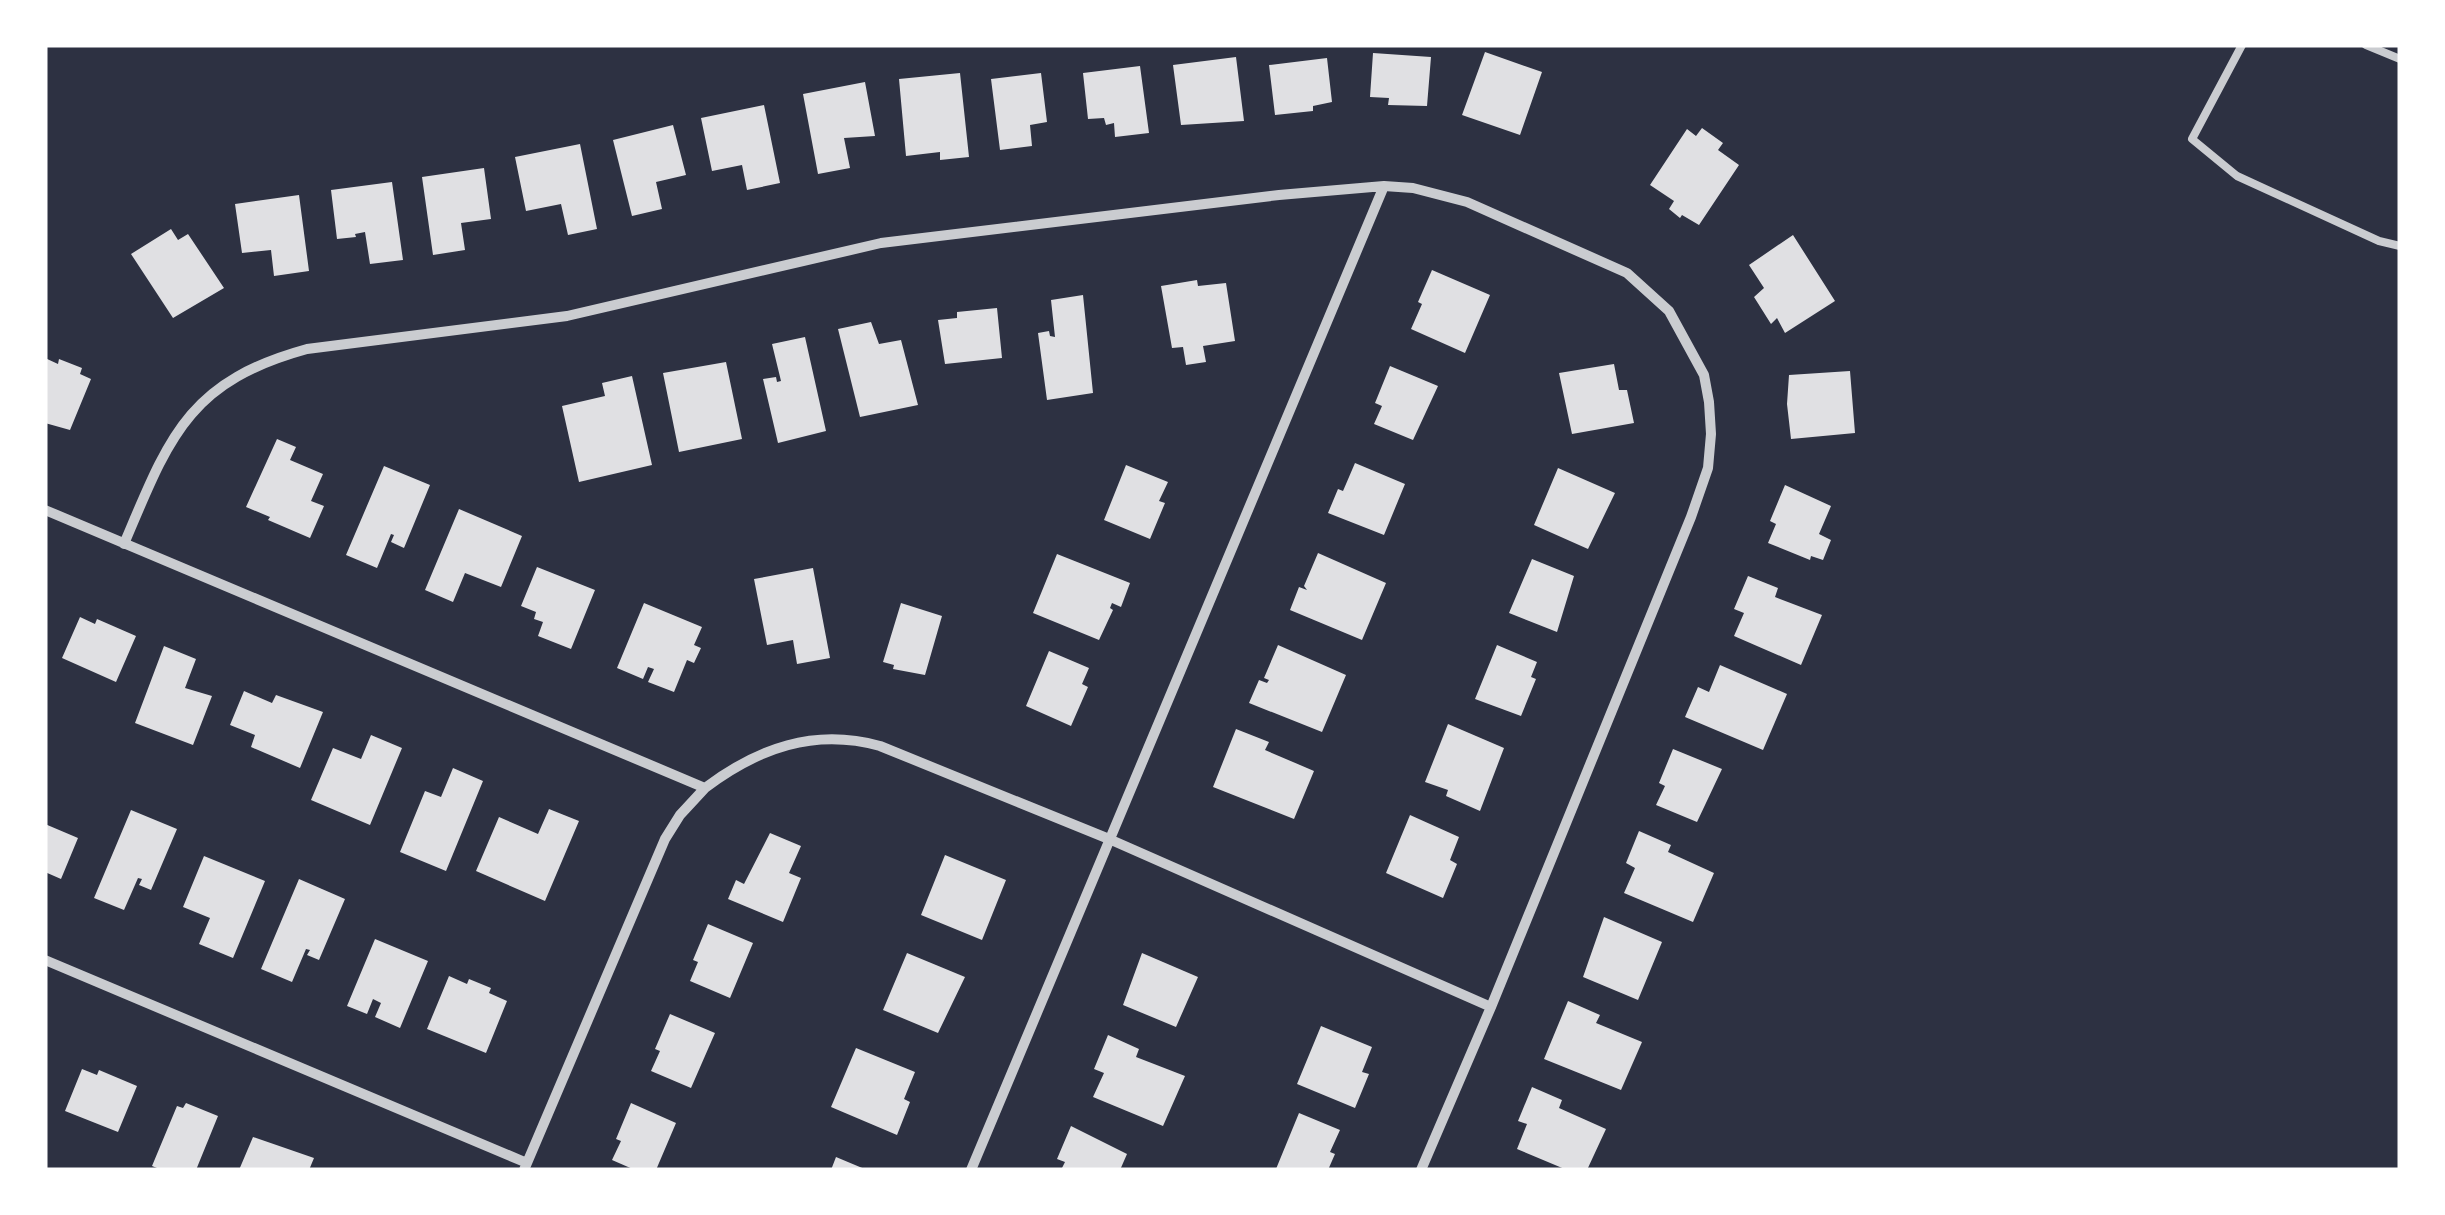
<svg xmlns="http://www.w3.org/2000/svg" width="2445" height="1215" font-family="Manrope,sans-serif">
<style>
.building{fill:#e0e0e3}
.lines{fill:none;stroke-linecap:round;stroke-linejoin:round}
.service{stroke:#caccd0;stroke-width:8}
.minor{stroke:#caccd0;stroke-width:10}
</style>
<rect width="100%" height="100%" fill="#2d3142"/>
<!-- building -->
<path class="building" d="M 1485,52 L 1542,72 L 1520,135 L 1462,115 Z
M 1373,53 L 1431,57 L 1427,106 L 1388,105 L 1389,98 L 1370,97 Z
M 1236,57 L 1244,121 L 1181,125 L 1173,65 Z
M 1327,58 L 1332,102 L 1313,106 L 1313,111 L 1275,115 L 1269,65 Z
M 1140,66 L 1149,133 L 1115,137 L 1114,123 L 1106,125 L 1104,118 L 1088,119 L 1083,73 Z
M 960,73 L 969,157 L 940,160 L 940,152 L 906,156 L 899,79 Z
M 1041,73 L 1047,122 L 1030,125 L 1032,146 L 1000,150 L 991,79 Z
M 865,82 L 875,136 L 844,138 L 850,168 L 818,174 L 803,94 Z
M 764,105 L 780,183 L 747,190 L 742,165 L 712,171 L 701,118 Z
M 673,125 L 686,175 L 656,182 L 662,209 L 632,216 L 613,140 Z
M 1702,128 L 1723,143 L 1718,150 L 1739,165 L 1699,225 L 1682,215 L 1680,218 L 1669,209 L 1674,201 L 1650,185 L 1687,129 L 1696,136 Z
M 580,144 L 597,229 L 568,235 L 561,204 L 526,211 L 515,157 Z
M 484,168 L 491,219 L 461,223 L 465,250 L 433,255 L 422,177 Z
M 392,182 L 403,260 L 370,264 L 365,232 L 355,234 L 356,237 L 337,239 L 331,190 Z
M 299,195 L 309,271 L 274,276 L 271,250 L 242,253 L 235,204 Z
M 171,229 L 178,240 L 188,234 L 224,288 L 173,318 L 131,254 Z
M 1793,235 L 1835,301 L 1785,333 L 1777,318 L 1771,324 L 1754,297 L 1764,288 L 1749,265 Z
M 1432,270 L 1490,295 L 1465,353 L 1411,329 L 1422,304 L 1418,302 Z
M 1197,280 L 1198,286 L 1226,283 L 1235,341 L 1203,346 L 1206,362 L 1186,365 L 1183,347 L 1172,348 L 1161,286 Z
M 1083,295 L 1093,393 L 1047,400 L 1038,333 L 1049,331 L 1050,336 L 1055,337 L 1051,300 Z
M 997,308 L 1002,358 L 945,364 L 938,320 L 957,318 L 957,312 Z
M 871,322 L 879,344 L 901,340 L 918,405 L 860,417 L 838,329 Z
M 805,337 L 826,431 L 778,443 L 763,379 L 776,377 L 777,382 L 781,381 L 772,344 Z
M 45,358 L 58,364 L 59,359 L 82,368 L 80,374 L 91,379 L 70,430 L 45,423 Z
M 726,362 L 742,439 L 679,452 L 663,373 Z
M 1614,364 L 1619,390 L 1627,390 L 1634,423 L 1572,434 L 1559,373 Z
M 1390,366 L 1438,386 L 1413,440 L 1374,424 L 1382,406 L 1375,403 Z
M 1850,371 L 1855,433 L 1791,439 L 1787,404 L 1789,375 Z
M 632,376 L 652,465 L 579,482 L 562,406 L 605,396 L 602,383 Z
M 277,439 L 296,447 L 290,460 L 323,474 L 311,501 L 324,506 L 310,538 L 268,520 L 270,517 L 246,507 Z
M 1355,463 L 1405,484 L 1384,535 L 1328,513 L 1338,489 L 1343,491 Z
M 1126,465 L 1168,482 L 1159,501 L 1165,503 L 1150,539 L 1104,520 Z
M 384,466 L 430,485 L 404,548 L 391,542 L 394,535 L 391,534 L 377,568 L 346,555 Z
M 1558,468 L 1615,493 L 1588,549 L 1534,525 Z
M 1785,485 L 1831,506 L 1819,534 L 1831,540 L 1823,560 L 1811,556 L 1810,560 L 1768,543 L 1776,524 L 1770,521 Z
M 459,509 L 522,536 L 501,587 L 465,573 L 453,602 L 425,590 Z
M 1318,553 L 1386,583 L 1362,640 L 1290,610 L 1299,587 L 1307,590 L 1304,586 Z
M 1057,554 L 1130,583 L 1121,607 L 1112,603 L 1110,608 L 1113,610 L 1099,640 L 1033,613 Z
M 1532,559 L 1574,576 L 1557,632 L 1509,613 Z
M 537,567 L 595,590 L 571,649 L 538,636 L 543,622 L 534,619 L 536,612 L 521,606 Z
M 813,568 L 830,658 L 797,664 L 793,640 L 767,645 L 754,579 Z
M 1748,576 L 1778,588 L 1775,597 L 1822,615 L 1801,665 L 1734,636 L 1744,613 L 1734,609 Z
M 644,603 L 702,627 L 694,645 L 701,648 L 694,663 L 687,660 L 674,692 L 648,682 L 654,669 L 648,667 L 643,679 L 617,668 Z
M 901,603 L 942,616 L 925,675 L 893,669 L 894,665 L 883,662 Z
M 80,617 L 95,624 L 97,619 L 136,636 L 116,682 L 62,658 Z
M 1278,645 L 1346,675 L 1322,732 L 1249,703 L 1259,680 L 1267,683 L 1269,680 L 1264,678 Z
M 1497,645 L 1537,662 L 1531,677 L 1536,679 L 1521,716 L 1475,699 Z
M 164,646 L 196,659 L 185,688 L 212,696 L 193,745 L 135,723 Z
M 1049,651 L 1089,668 L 1082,684 L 1088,687 L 1071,726 L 1026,706 Z
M 1720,665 L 1787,694 L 1763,750 L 1685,717 L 1698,687 L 1709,692 Z
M 244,691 L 272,703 L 276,695 L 323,712 L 300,768 L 251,747 L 255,735 L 230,725 Z
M 1448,724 L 1504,748 L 1480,811 L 1446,796 L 1448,790 L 1425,782 Z
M 1236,729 L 1269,742 L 1265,750 L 1314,771 L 1294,819 L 1213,787 Z
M 371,735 L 402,748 L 370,825 L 311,800 L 333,748 L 361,759 Z
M 1673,749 L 1722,769 L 1697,822 L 1656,805 L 1665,786 L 1659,783 Z
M 453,768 L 483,781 L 446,871 L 400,852 L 425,791 L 441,797 Z
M 549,809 L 579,821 L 545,901 L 476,871 L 499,817 L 538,834 Z
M 131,810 L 177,829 L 151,890 L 139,885 L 142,879 L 138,878 L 124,910 L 94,898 Z
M 1410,815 L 1459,837 L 1450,860 L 1457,864 L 1443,898 L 1386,873 Z
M 45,824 L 78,838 L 61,879 L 45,872 Z
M 1639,831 L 1671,845 L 1668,852 L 1714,873 L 1693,922 L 1624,893 L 1635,868 L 1626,863 Z
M 770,833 L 801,846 L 789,873 L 801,878 L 783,922 L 728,899 L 736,880 L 744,884 Z
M 945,855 L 1006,880 L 982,940 L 921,915 Z
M 204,856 L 265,881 L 233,958 L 199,944 L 210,918 L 183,907 Z
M 299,879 L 345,899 L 319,960 L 307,955 L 310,950 L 306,949 L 292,982 L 261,969 Z
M 1604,917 L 1662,942 L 1638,1000 L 1583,977 Z
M 708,924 L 753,943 L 730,998 L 690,981 L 698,962 L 693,960 Z
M 375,939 L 428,961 L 400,1028 L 375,1017 L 381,1003 L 373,999 L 367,1014 L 347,1006 Z
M 907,953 L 965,977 L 938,1033 L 883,1010 Z
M 1142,953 L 1198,977 L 1176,1027 L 1123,1005 Z
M 449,976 L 467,984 L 469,979 L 491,988 L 489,993 L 507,1001 L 486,1053 L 427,1029 Z
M 1568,1001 L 1600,1015 L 1596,1023 L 1642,1042 L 1621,1090 L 1544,1059 Z
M 670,1014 L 715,1033 L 691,1088 L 651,1071 L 660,1051 L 655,1049 Z
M 1321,1026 L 1372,1047 L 1362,1072 L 1369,1074 L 1355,1108 L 1297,1084 Z
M 1108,1035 L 1139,1049 L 1136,1057 L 1185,1076 L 1163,1126 L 1093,1097 L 1104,1073 L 1094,1069 Z
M 856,1048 L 915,1072 L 904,1099 L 910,1102 L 897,1135 L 831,1107 Z
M 82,1069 L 97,1075 L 99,1070 L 137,1086 L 118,1132 L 65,1111 Z
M 1532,1087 L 1562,1100 L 1559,1108 L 1606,1129 L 1587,1170 L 1567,1170 L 1517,1149 L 1527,1124 L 1518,1121 Z
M 186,1103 L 218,1116 L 196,1170 L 162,1170 L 152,1166 L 177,1106 L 183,1108 Z
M 631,1103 L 676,1123 L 656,1170 L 635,1170 L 612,1160 L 621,1141 L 616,1139 Z
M 1299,1113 L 1340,1130 L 1330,1152 L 1335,1154 L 1328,1170 L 1276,1169 Z
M 1071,1126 L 1127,1154 L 1120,1170 L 1061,1170 L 1065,1162 L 1057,1159 Z
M 253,1137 L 314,1158 L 309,1170 L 239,1170 Z
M 836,1157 L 867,1170 L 831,1170 Z"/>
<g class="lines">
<!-- service -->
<path class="service" d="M 2242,45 L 2192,139 L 2237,176 L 2379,241 L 2400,246
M 2366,45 L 2400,59"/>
<!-- minor -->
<path class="minor" d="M 45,510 L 705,788 C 758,748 814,728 880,746 L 1109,839 L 1491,1007
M 124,544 C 169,438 187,382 307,349 L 567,316 L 881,243 L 1279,195 L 1384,186 L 1413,188 L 1467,202 L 1627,273 L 1669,311 L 1704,375 L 1709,402 L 1711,434 L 1708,468 L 1691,517 L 1491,1007 L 1421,1170
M 45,960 L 527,1163
M 524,1170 L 665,839 L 680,815 L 705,788
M 971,1170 L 1384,186"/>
</g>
<!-- border -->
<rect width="2445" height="1215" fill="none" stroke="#ffffff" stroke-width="95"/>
</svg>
